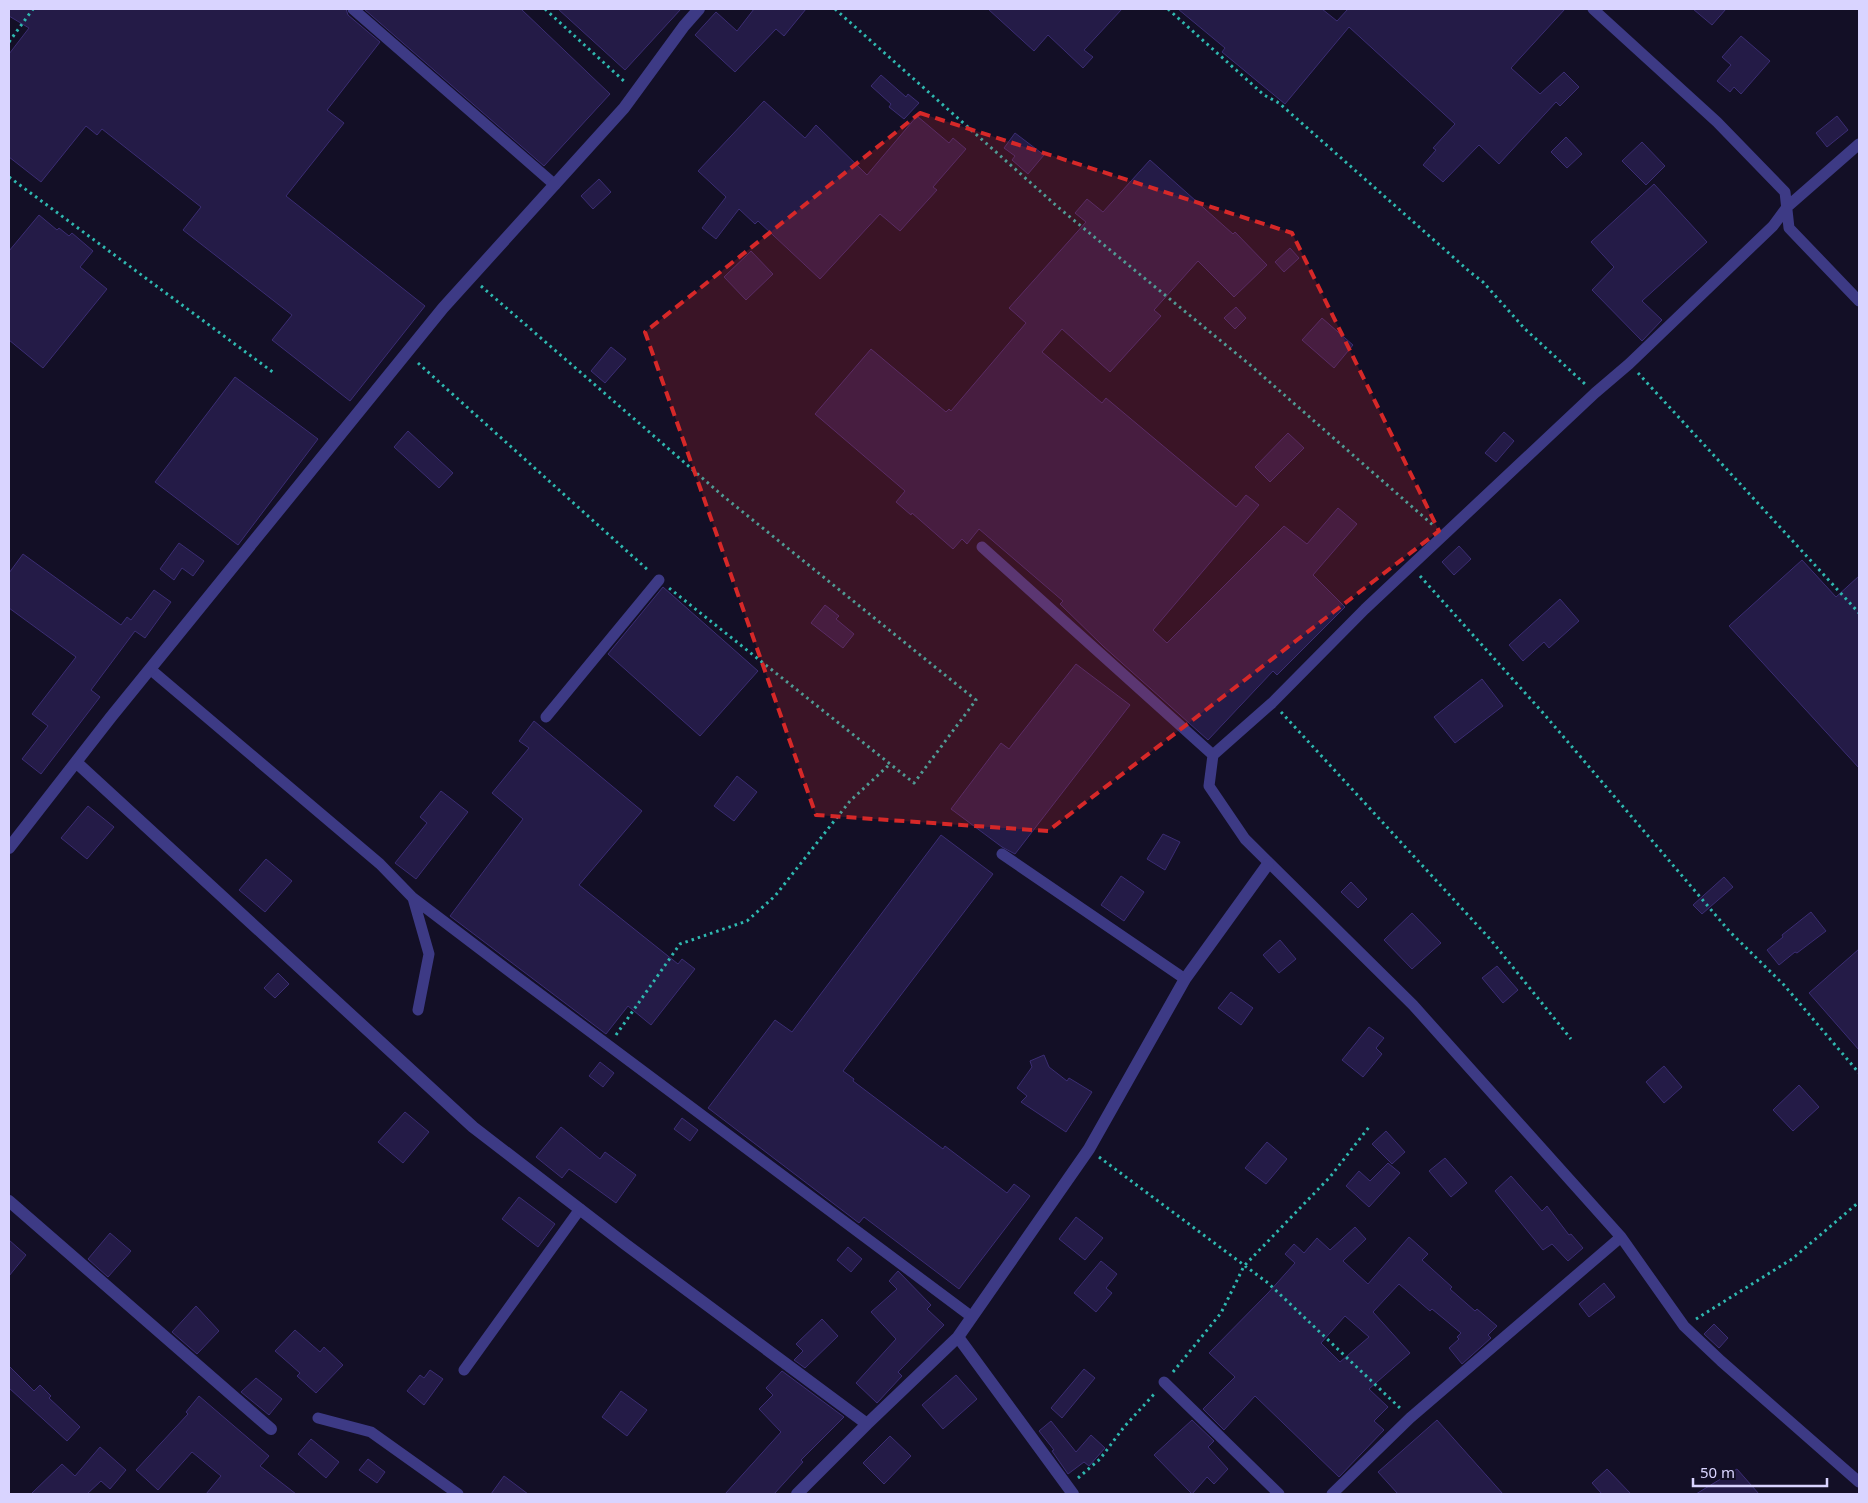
<svg xmlns="http://www.w3.org/2000/svg" width="1868" height="1503" font-family="'Noto Sans',sans-serif">
<style>
.building{fill:#241b47;stroke:#3b2d73;fill-rule:evenodd}
.lines{fill:none;stroke-linecap:round;stroke-linejoin:round}
.path{stroke:#2fb8b0;stroke-width:3;stroke-dasharray:2.5 4;stroke-linecap:butt}
.lane{stroke:#3d3a85;stroke-width:11}
.street{stroke:#3d3a85;stroke-width:12}
.marked{fill:#d62828;fill-opacity:0.2;stroke:#d62828;stroke-width:4;stroke-dasharray:10 6;stroke-linejoin:round}
</style>
<rect width="100%" height="100%" fill="#130f26"/>
<!-- building -->
<path class="building" d="M 9,9 L 346,9 L 348,15 L 380,42 L 327,110 L 344,123 L 286,196 L 425,306 L 350,401 L 272,340 L 292,315 L 183,230 L 201,207 L 102,129 L 97,135 L 86,126 L 41,182 L 9,157 L 9,54 L 29,28 L 9,16 Z
M 364,9 L 521,9 L 610,94 L 544,166 Z
M 558,9 L 681,9 L 625,70 Z
M 754,9 L 806,9 L 784,36 L 776,29 L 735,72 L 695,35 L 716,12 L 737,31 Z
M 988,9 L 1122,9 L 1084,50 L 1093,57 L 1083,68 L 1048,35 L 1034,51 Z
M 1178,9 L 1322,9 L 1337,21 L 1348,9 L 1565,9 L 1511,68 L 1540,94 L 1564,72 L 1579,87 L 1560,106 L 1556,102 L 1499,164 L 1479,145 L 1443,182 L 1423,165 L 1436,150 L 1433,148 L 1455,124 L 1349,27 L 1285,104 L 1222,52 L 1225,48 Z
M 1693,9 L 1726,9 L 1712,25 Z
M 1741,36 L 1770,61 L 1741,94 L 1734,87 L 1730,92 L 1717,81 L 1731,65 L 1722,57 Z
M 881,75 L 906,97 L 908,94 L 919,103 L 904,119 L 889,107 L 891,104 L 871,86 Z
M 764,101 L 805,138 L 816,125 L 867,175 L 917,116 L 949,143 L 953,138 L 966,149 L 933,187 L 937,190 L 900,231 L 880,214 L 820,279 L 758,221 L 755,224 L 739,209 L 716,239 L 702,228 L 726,197 L 698,171 Z
M 1837,116 L 1848,130 L 1827,147 L 1816,133 Z
M 1015,133 L 1044,155 L 1028,174 L 1012,160 L 1015,156 L 1004,148 Z
M 1566,137 L 1582,154 L 1567,168 L 1551,152 Z
M 1642,142 L 1665,166 L 1646,185 L 1622,161 Z
M 1150,160 L 1233,234 L 1235,232 L 1267,265 L 1234,297 L 1198,261 L 1154,310 L 1161,316 L 1110,372 L 1062,329 L 1042,352 L 1102,403 L 1106,398 L 1236,507 L 1246,495 L 1259,505 L 1153,630 L 1167,643 L 1284,526 L 1307,544 L 1338,508 L 1357,524 L 1313,575 L 1345,607 L 1277,675 L 1273,671 L 1208,740 L 1103,646 L 1060,604 L 1063,601 L 979,529 L 967,544 L 962,539 L 953,549 L 912,513 L 911,515 L 896,502 L 905,491 L 815,414 L 871,349 L 946,412 L 949,409 L 951,411 L 1026,323 L 1009,308 L 1086,222 L 1075,213 L 1087,199 L 1103,212 Z
M 599,179 L 611,192 L 593,209 L 581,196 Z
M 1654,184 L 1707,242 L 1642,301 L 1662,320 L 1642,341 L 1592,290 L 1614,267 L 1591,242 Z
M 39,215 L 57,230 L 59,228 L 69,236 L 72,233 L 93,251 L 80,267 L 107,289 L 43,368 L 9,340 L 9,251 Z
M 1290,248 L 1299,258 L 1284,272 L 1275,262 Z
M 751,251 L 773,274 L 746,300 L 724,277 Z
M 1236,307 L 1246,318 L 1235,329 L 1224,318 Z
M 1322,318 L 1353,345 L 1334,368 L 1302,340 Z
M 611,347 L 626,359 L 605,383 L 591,371 Z
M 235,377 L 318,439 L 238,545 L 155,482 Z
M 408,431 L 453,473 L 439,488 L 394,447 Z
M 1504,432 L 1514,441 L 1496,462 L 1485,453 Z
M 1288,433 L 1304,448 L 1270,482 L 1255,467 Z
M 179,543 L 204,561 L 193,576 L 182,568 L 174,580 L 160,569 Z
M 1459,546 L 1471,559 L 1454,575 L 1442,562 Z
M 23,554 L 121,625 L 127,617 L 131,620 L 154,590 L 171,602 L 145,638 L 135,631 L 91,690 L 100,697 L 41,774 L 22,759 L 48,726 L 32,714 L 76,657 L 9,608 L 9,573 Z
M 1802,560 L 1836,597 L 1859,576 L 1859,768 L 1729,626 Z
M 663,587 L 758,671 L 700,736 L 608,654 Z
M 1560,599 L 1579,621 L 1549,648 L 1544,642 L 1523,661 L 1509,645 Z
M 825,605 L 839,616 L 836,619 L 854,634 L 843,648 L 811,623 Z
M 1076,664 L 1130,705 L 1015,854 L 1002,847 L 951,809 L 1001,743 L 1009,749 Z
M 1482,679 L 1503,706 L 1455,743 L 1434,717 Z
M 534,721 L 642,811 L 579,885 L 678,964 L 682,959 L 695,969 L 651,1025 L 628,1006 L 606,1034 L 450,916 L 523,819 L 492,793 L 529,748 L 519,741 Z
M 737,776 L 757,792 L 734,821 L 714,806 Z
M 441,791 L 468,812 L 416,879 L 395,863 L 427,823 L 420,817 Z
M 88,806 L 114,827 L 87,859 L 61,838 Z
M 1163,834 L 1180,842 L 1165,870 L 1147,859 Z
M 941,835 L 993,874 L 843,1071 L 854,1079 L 853,1081 L 943,1149 L 945,1146 L 1007,1193 L 1014,1184 L 1030,1196 L 959,1289 L 864,1217 L 859,1223 L 708,1108 L 775,1020 L 792,1032 Z
M 266,859 L 292,881 L 265,912 L 239,890 Z
M 1121,876 L 1144,892 L 1124,921 L 1101,905 Z
M 1724,877 L 1733,887 L 1702,914 L 1693,905 Z
M 1351,882 L 1367,899 L 1358,908 L 1341,892 Z
M 1811,912 L 1826,931 L 1797,953 L 1795,952 L 1779,965 L 1767,950 L 1783,937 L 1782,935 Z
M 1412,913 L 1441,943 L 1412,969 L 1384,940 Z
M 1280,940 L 1296,959 L 1279,973 L 1263,955 Z
M 1859,949 L 1859,1050 L 1809,993 Z
M 1497,966 L 1518,990 L 1503,1003 L 1482,978 Z
M 278,973 L 289,984 L 275,998 L 264,988 Z
M 1231,992 L 1253,1008 L 1241,1025 L 1218,1008 Z
M 1369,1027 L 1384,1038 L 1376,1048 L 1382,1054 L 1363,1077 L 1342,1060 Z
M 1044,1055 L 1049,1067 L 1067,1081 L 1069,1078 L 1092,1092 L 1066,1132 L 1021,1102 L 1027,1096 L 1017,1088 L 1032,1067 L 1030,1061 Z
M 600,1062 L 614,1073 L 603,1087 L 589,1076 Z
M 1664,1066 L 1682,1087 L 1664,1103 L 1646,1082 Z
M 1799,1085 L 1819,1107 L 1793,1131 L 1773,1110 Z
M 405,1112 L 429,1132 L 403,1163 L 378,1142 Z
M 682,1118 L 698,1130 L 690,1141 L 674,1129 Z
M 561,1127 L 600,1159 L 605,1152 L 636,1175 L 616,1203 L 569,1169 L 562,1178 L 536,1157 Z
M 1386,1131 L 1405,1152 L 1392,1164 L 1372,1144 Z
M 1267,1142 L 1287,1159 L 1266,1184 L 1245,1168 Z
M 1445,1158 L 1467,1183 L 1451,1197 L 1429,1171 Z
M 1388,1163 L 1400,1173 L 1369,1207 L 1346,1186 L 1359,1171 L 1370,1181 Z
M 1511,1176 L 1542,1211 L 1547,1206 L 1569,1235 L 1571,1234 L 1583,1248 L 1568,1261 L 1552,1244 L 1543,1250 L 1495,1191 Z
M 519,1197 L 555,1224 L 538,1247 L 502,1219 Z
M 1076,1217 L 1103,1238 L 1085,1260 L 1059,1239 Z
M 1355,1227 L 1366,1239 L 1343,1261 L 1368,1284 L 1409,1237 L 1428,1254 L 1422,1260 L 1452,1287 L 1450,1289 L 1475,1311 L 1477,1309 L 1497,1326 L 1488,1335 L 1491,1338 L 1462,1364 L 1449,1348 L 1459,1339 L 1457,1337 L 1461,1333 L 1432,1309 L 1430,1311 L 1399,1284 L 1373,1312 L 1410,1353 L 1369,1389 L 1388,1407 L 1374,1421 L 1384,1430 L 1339,1477 L 1255,1396 L 1224,1430 L 1203,1409 L 1235,1377 L 1209,1353 L 1268,1293 L 1295,1263 L 1285,1254 L 1294,1244 L 1304,1253 L 1317,1238 L 1330,1250 ZM 1345,1316 L 1369,1337 L 1340,1362 L 1321,1343 Z
M 110,1233 L 131,1251 L 108,1277 L 88,1259 Z
M 9,1240 L 26,1255 L 9,1276 Z
M 848,1247 L 862,1259 L 851,1272 L 837,1260 Z
M 1101,1261 L 1117,1274 L 1106,1288 L 1112,1293 L 1096,1312 L 1074,1293 Z
M 898,1271 L 931,1305 L 927,1309 L 944,1325 L 898,1372 L 902,1376 L 877,1403 L 856,1383 L 896,1339 L 871,1312 L 897,1289 L 889,1281 Z
M 1604,1283 L 1615,1297 L 1589,1317 L 1579,1304 Z
M 196,1306 L 219,1331 L 197,1354 L 172,1332 Z
M 822,1319 L 838,1336 L 805,1368 L 794,1360 L 803,1351 L 796,1344 Z
M 1714,1324 L 1728,1338 L 1719,1348 L 1704,1334 Z
M 295,1330 L 320,1352 L 324,1347 L 343,1365 L 316,1393 L 297,1376 L 300,1373 L 275,1351 Z
M 9,1366 L 34,1391 L 40,1385 L 51,1396 L 49,1398 L 80,1427 L 67,1441 L 9,1388 Z
M 1084,1369 L 1095,1378 L 1062,1418 L 1051,1408 Z
M 430,1370 L 443,1379 L 424,1405 L 407,1391 L 420,1375 L 424,1378 Z
M 782,1371 L 844,1417 L 801,1460 L 803,1462 L 774,1494 L 725,1494 L 781,1432 L 759,1409 L 773,1395 L 766,1388 Z
M 956,1375 L 977,1399 L 943,1429 L 922,1405 Z
M 256,1378 L 282,1399 L 269,1415 L 241,1392 Z
M 621,1391 L 647,1410 L 627,1436 L 602,1417 Z
M 199,1396 L 269,1456 L 260,1466 L 296,1494 L 206,1494 L 221,1476 L 192,1452 L 158,1490 L 136,1470 L 188,1414 L 186,1412 Z
M 1192,1420 L 1214,1441 L 1208,1447 L 1228,1469 L 1214,1484 L 1207,1477 L 1192,1494 L 1154,1455 Z
M 1437,1420 L 1503,1494 L 1398,1494 L 1378,1472 Z
M 1051,1421 L 1076,1452 L 1091,1435 L 1105,1448 L 1089,1466 L 1084,1462 L 1068,1474 L 1052,1451 L 1054,1450 L 1039,1431 Z
M 890,1436 L 911,1456 L 884,1484 L 863,1463 Z
M 311,1439 L 339,1462 L 326,1478 L 298,1454 Z
M 100,1447 L 126,1470 L 110,1489 L 101,1481 L 87,1494 L 31,1494 L 62,1464 L 75,1476 Z
M 368,1459 L 385,1472 L 377,1483 L 359,1470 Z
M 1607,1469 L 1631,1494 L 1602,1494 L 1592,1483 Z
M 1737,1469 L 1759,1494 L 1696,1494 Z
M 504,1476 L 528,1494 L 491,1494 Z"/>
<g class="lines">
<!-- path -->
<path class="path" d="M 545,9 L 625,82
M 835,9 L 1059,208 L 1249,364 L 1434,526
M 1168,9 L 1264,95 L 1279,103 L 1470,272 L 1483,282 L 1525,329 L 1585,384
M 9,42 L 33,9
M 9,177 L 274,373
M 481,286 L 723,496 L 976,700 L 914,783 L 669,588
M 418,363 L 649,571
M 1638,373 L 1859,613
M 1420,576 L 1544,714 L 1730,932 L 1784,985 L 1859,1073
M 1281,712 L 1490,939 L 1571,1039
M 616,1035 L 680,944 L 747,921 L 775,896 L 850,801 L 890,764
M 1099,1157 L 1268,1283 L 1401,1409
M 1696,1319 L 1792,1259 L 1859,1202
M 1173,1372 L 1221,1313 L 1244,1266 L 1330,1177 L 1369,1127
M 1078,1478 L 1100,1459 L 1124,1427 L 1156,1392"/>
<!-- lane -->
<path class="lane" d="M 353,9 L 555,185
M 1593,9 L 1717,122 L 1785,192 L 1789,228 L 1859,301
M 1859,144 L 1787,207 L 1773,226 L 1629,364 L 1595,393 L 1365,609 L 1272,703 L 1213,755 L 1209,786 L 1245,839 L 1413,1005 L 1621,1237 L 1684,1326 L 1721,1361 L 1859,1482
M 982,547 L 1213,755
M 150,669 L 380,864 L 413,898 L 513,974 L 972,1317
M 546,717 L 659,580
M 1002,854 L 1185,979
M 413,898 L 429,954 L 418,1010
M 464,1370 L 580,1209
M 1164,1382 L 1279,1494
M 318,1418 L 371,1432 L 458,1494
M 1332,1494 L 1410,1418 L 1621,1237"/>
<!-- street -->
<path class="street" d="M 76,762 L 473,1127 L 625,1244 L 867,1424
M 9,848 L 111,717 L 443,308 L 624,108 L 684,26 L 699,9
M 9,1201 L 271,1429
M 958,1337 L 1073,1494
M 797,1494 L 867,1424 L 958,1337 L 1089,1149 L 1185,979 L 1268,864"/>
</g>
<!-- marked area -->
<path class="marked" d="M 920,113 L 1292,233 L 1439,531 L 1048,831 L 816,815 L 645,332 Z"/>
<!-- border -->
<rect width="1868" height="1503" fill="none" stroke="#d9d4ff" stroke-width="20"/>
<!-- scale -->
<path d="M1693 1478v8h134v-8" fill="none" stroke="#d9d4ff" stroke-width="2.5"/>
<text x="1700" y="1478" font-size="15" fill="#d9d4ff" stroke="#130f26" stroke-width="4" paint-order="stroke">50 m</text>
</svg>
